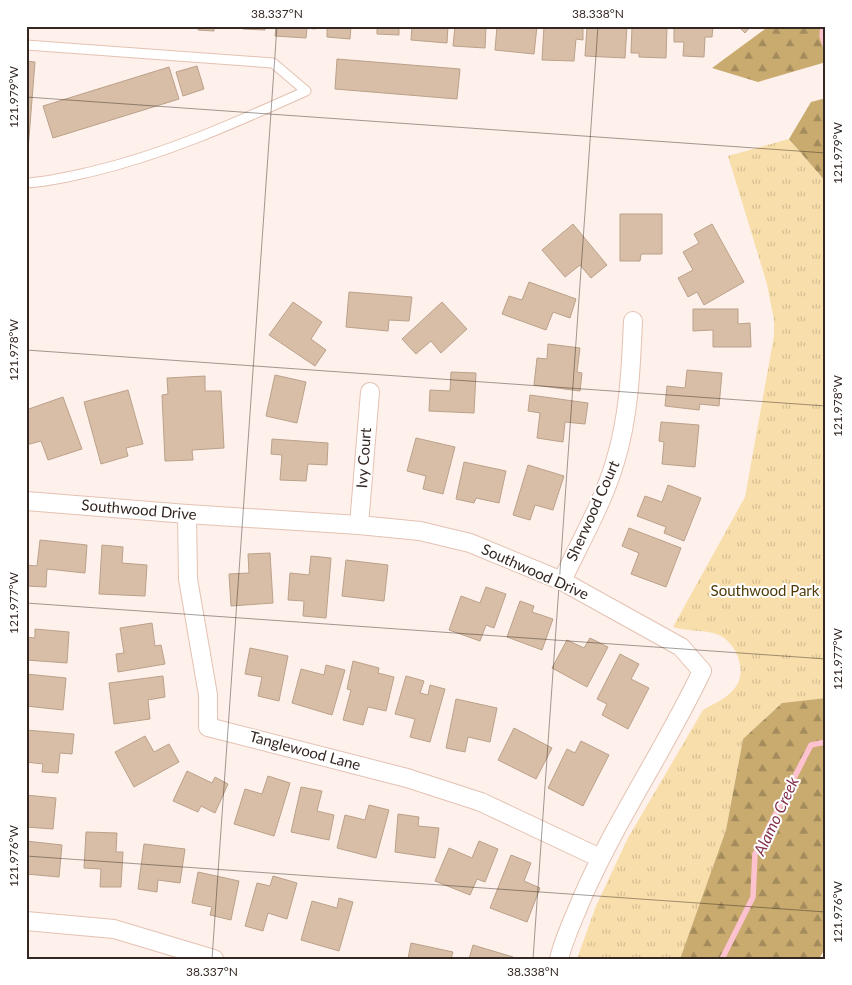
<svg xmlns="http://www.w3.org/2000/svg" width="852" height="985" font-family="Lato,sans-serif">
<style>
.grass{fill:url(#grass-tufts)}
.forest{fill:url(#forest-firs)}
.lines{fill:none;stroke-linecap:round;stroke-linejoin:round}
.stream{stroke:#fcc2cf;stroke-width:5.5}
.building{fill:#d8bea6;stroke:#bba18a}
.service-casing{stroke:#e4c2b3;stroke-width:11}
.minor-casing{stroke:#e4c2b3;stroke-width:20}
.service{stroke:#fff;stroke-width:9}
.minor{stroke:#fff;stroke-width:18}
.ticks{fill:none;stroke:#342722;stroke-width:1;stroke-opacity:0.45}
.labels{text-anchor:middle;stroke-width:4;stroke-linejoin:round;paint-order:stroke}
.street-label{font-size:15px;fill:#342722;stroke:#fff}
.park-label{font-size:15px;fill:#503c0a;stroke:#fff}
.water-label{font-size:16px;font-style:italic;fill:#84324b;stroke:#fff}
.neatline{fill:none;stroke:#342722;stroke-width:2}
.ticks-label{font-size:12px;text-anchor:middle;fill:#342722}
</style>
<defs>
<pattern id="grass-tufts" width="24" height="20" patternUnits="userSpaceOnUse" patternTransform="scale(1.25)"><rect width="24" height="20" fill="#f8deaa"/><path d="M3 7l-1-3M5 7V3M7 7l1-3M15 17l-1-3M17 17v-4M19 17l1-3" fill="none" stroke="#d5be92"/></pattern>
<pattern id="forest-firs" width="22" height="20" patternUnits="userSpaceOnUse" patternTransform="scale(1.25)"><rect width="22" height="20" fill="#c9ab6f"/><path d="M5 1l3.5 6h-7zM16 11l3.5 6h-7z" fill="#a48b5b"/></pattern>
</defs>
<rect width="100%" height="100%" fill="#fef0ea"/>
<!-- grass -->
<path class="grass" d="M 789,139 L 826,182 L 826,698 L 782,703 L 743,739 L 726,830 L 680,959 L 577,959 L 596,906 L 628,838 L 703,710 C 715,703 730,697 737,685 C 747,668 735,642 719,635 C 706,629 688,632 673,627 L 745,497 L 774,336 L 774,320 L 767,284 L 728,156 Z"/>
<!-- forest -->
<path class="forest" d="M 769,26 L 826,26 L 826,62 L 758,82 L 712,68 Z
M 826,98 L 826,182 L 789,139 L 811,102 Z
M 826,698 L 826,947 L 819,959 L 680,959 L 726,830 L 743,739 L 782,703 Z"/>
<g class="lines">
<!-- stream -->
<path class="stream" d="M 823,26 L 822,36 L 826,48
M 722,959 L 753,897 L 755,854 L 811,745 L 826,742"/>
</g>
<!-- building -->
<path class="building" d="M 198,26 L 214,26 L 214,31 L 198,30 Z
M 243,26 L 265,26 L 265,30 L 243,29 Z
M 276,26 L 315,26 L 315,29 L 307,28 L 306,38 L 275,36 Z
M 327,26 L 351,26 L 350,39 L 327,37 Z
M 377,26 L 399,26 L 399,35 L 377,34 Z
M 412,26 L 448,26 L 447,43 L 411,40 Z
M 455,26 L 486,26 L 485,48 L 453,46 Z
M 497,26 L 537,26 L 534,54 L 495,50 Z
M 544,26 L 583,26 L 583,40 L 576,39 L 574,61 L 542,60 Z
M 587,26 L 627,26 L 625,58 L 585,56 Z
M 632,26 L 667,26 L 666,58 L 639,57 L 639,53 L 631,53 Z
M 674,26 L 713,26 L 712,37 L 705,37 L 704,57 L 683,56 L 684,42 L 674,42 Z
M 738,26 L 751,26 L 745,33 Z
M 337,59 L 460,69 L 457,99 L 335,89 Z
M 26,61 L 35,62 L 28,150 L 26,150 Z
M 197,66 L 204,89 L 183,96 L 176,72 Z
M 169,67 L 179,99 L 53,138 L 43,106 Z
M 620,214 L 662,214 L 662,254 L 641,254 L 640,261 L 620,261 Z
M 573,224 L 607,265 L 591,278 L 580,265 L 565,277 L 542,250 Z
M 712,224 L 744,282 L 704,305 L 697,292 L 688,297 L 678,278 L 693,270 L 683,252 L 699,243 L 694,234 Z
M 529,282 L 576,299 L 570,318 L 553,312 L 546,330 L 502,314 L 509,296 L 522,300 Z
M 349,292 L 412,297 L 409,321 L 389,320 L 388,331 L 346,327 Z
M 293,302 L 322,322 L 311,339 L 326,350 L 315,366 L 269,335 Z
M 442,302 L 467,329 L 441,353 L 431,341 L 416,354 L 402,339 Z
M 693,309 L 738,309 L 738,324 L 750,323 L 751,347 L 713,347 L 713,330 L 693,331 Z
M 548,344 L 580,348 L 577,372 L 582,373 L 580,391 L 534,385 L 537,358 L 547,359 Z
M 687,370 L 722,373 L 719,406 L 700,404 L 699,410 L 665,406 L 667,386 L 685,388 Z
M 451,372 L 476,373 L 474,413 L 429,411 L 430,390 L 450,391 Z
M 275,375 L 306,382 L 297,423 L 266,416 Z
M 205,376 L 205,391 L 221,391 L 224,448 L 192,450 L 193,460 L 165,461 L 162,395 L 168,394 L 167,378 Z
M 128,390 L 143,444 L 126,448 L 128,456 L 101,464 L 84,402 Z
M 530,395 L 588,403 L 585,424 L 565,422 L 563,442 L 537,438 L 540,413 L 528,411 Z
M 63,397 L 82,449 L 48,460 L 41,441 L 26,445 L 26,410 Z
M 661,422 L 699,425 L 695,467 L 662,464 L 664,442 L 659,441 Z
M 416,438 L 455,447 L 443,494 L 423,489 L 426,476 L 407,471 Z
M 272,439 L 328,443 L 327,465 L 308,464 L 306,481 L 280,480 L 282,455 L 271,454 Z
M 464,462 L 506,471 L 499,503 L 476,498 L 474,503 L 456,499 Z
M 528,465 L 564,476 L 553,510 L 535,505 L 530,520 L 513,515 Z
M 668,485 L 701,498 L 684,541 L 664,533 L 666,527 L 637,516 L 645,496 L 662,502 Z
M 629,528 L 681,548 L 666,587 L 631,574 L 639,553 L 622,546 Z
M 40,540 L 87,545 L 85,573 L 47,569 L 46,587 L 26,586 L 26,565 L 37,566 Z
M 102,545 L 123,547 L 122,563 L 147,565 L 145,596 L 99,594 Z
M 270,553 L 273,603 L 231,606 L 229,574 L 249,573 L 248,554 Z
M 311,556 L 331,558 L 326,618 L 303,616 L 304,601 L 288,600 L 290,573 L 309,575 Z
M 346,560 L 388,565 L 384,601 L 342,596 Z
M 486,587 L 506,594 L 494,628 L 486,625 L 480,641 L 449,630 L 461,596 L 480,603 Z
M 520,601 L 534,606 L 532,612 L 553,619 L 542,650 L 507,637 Z
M 152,623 L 155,646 L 161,645 L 165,664 L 118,672 L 116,654 L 124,653 L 120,628 Z
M 35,629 L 69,632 L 67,663 L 26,660 L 26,637 L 35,638 Z
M 590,638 L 608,647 L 587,687 L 552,668 L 567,640 L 584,648 Z
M 250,648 L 288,656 L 279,701 L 258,696 L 262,677 L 245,674 Z
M 620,654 L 639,664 L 631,679 L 649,688 L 628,729 L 602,715 L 607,704 L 597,699 Z
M 353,661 L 379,668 L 378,673 L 394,677 L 386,711 L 368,707 L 363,725 L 343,720 L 351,690 L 347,689 Z
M 326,665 L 345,670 L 332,715 L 292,703 L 301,669 L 324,675 Z
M 26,674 L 66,678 L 63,710 L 26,706 Z
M 163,676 L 165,697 L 148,700 L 150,719 L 114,724 L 109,683 Z
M 406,676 L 424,681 L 420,693 L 428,695 L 430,685 L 445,689 L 430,742 L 410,737 L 415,719 L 395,714 Z
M 456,699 L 497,708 L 490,742 L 468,737 L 465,752 L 446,748 Z
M 514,728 L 552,748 L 536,779 L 498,760 Z
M 26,730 L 74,734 L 72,754 L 60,753 L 58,773 L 42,772 L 43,764 L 26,762 Z
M 145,736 L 154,752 L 169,744 L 179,762 L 134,787 L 115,752 Z
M 581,741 L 609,755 L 583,806 L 548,788 L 567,749 L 575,753 Z
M 187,771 L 212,783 L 215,777 L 228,784 L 215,813 L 201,806 L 198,812 L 173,801 Z
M 268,776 L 290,783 L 274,836 L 234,824 L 245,789 L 262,794 Z
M 301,787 L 322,791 L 317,811 L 334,815 L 329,840 L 291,832 Z
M 26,795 L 56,798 L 53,829 L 26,827 Z
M 369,805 L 389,810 L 376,858 L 337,848 L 345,815 L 365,820 Z
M 398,814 L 419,817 L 418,826 L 439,828 L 435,858 L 395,852 Z
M 86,832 L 117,833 L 116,852 L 123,852 L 121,887 L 100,887 L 101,869 L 84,868 Z
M 26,841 L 62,845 L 59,877 L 26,874 Z
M 479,841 L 498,849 L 485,882 L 477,879 L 470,895 L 435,881 L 449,848 L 472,858 Z
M 144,844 L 185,849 L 180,883 L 158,880 L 157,892 L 138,889 Z
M 511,855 L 531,863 L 524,881 L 540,888 L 527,922 L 490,908 Z
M 198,872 L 239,881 L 231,920 L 210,915 L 212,907 L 192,903 Z
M 273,876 L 297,883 L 287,919 L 268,913 L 263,931 L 245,926 L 257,883 L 270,886 Z
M 339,898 L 353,902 L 339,951 L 301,940 L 312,901 L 337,908 Z
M 411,943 L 453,952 L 451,959 L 408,959 Z
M 473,945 L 513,957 L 512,959 L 469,959 Z"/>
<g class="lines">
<defs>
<path id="service" d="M 26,45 L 273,63 L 306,91 C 235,123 166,154 90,172 C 68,177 48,182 26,183"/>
<path id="minor" d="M 26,501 L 187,514 L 359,525 L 420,531 L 470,543 L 562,581 L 681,647 L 702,671 C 665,749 616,820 582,898 C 574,918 564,938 559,959
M 187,514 L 188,579 L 208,695 L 208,727 L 407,778 L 481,802 L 600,858
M 359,525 L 370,392
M 562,581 C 580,542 603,503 615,462 C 629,417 631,368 633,321
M 26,921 L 114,929 L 214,959"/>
</defs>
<!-- service casing -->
<use href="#service" class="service-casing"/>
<!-- minor casing -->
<use href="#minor" class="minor-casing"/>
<!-- service -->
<use href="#service" class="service"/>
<!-- minor -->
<use href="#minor" class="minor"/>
</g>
<!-- ticks -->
<path class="ticks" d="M 26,97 L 826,153M 26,350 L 826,406M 26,603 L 826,659M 26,856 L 826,912M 212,959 L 277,26M 533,959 L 598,26"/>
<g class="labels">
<!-- street labels -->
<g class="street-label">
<text transform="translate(364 458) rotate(-86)" y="5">Ivy Court</text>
<text transform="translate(139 510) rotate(5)" y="5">Southwood Drive</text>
<text transform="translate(593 511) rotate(-66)" y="5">Sherwood Court</text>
<text transform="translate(535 572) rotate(24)" y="5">Southwood Drive</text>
<text transform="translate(305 751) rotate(15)" y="5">Tanglewood Lane</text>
</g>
<!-- park labels -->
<g class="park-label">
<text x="765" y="596">Southwood Park</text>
</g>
<!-- water labels -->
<g class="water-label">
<text transform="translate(776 816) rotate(-65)" y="6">Alamo Creek</text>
</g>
</g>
<!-- border -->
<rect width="852" height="985" fill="none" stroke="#ffffff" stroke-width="55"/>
<rect x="28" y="28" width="796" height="930" class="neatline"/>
<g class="ticks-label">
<text x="277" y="18">38.337°N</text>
<text x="598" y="18">38.338°N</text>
<text transform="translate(14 97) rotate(-90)" y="4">121.979°W</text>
<text transform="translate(838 153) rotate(-90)" y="4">121.979°W</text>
<text transform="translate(14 350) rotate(-90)" y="4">121.978°W</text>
<text transform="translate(838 406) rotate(-90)" y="4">121.978°W</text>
<text transform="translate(14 603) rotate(-90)" y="4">121.977°W</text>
<text transform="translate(838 659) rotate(-90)" y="4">121.977°W</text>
<text transform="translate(14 856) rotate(-90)" y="4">121.976°W</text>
<text transform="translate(838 912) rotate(-90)" y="4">121.976°W</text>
<text x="212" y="976">38.337°N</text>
<text x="533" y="976">38.338°N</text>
</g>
</svg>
